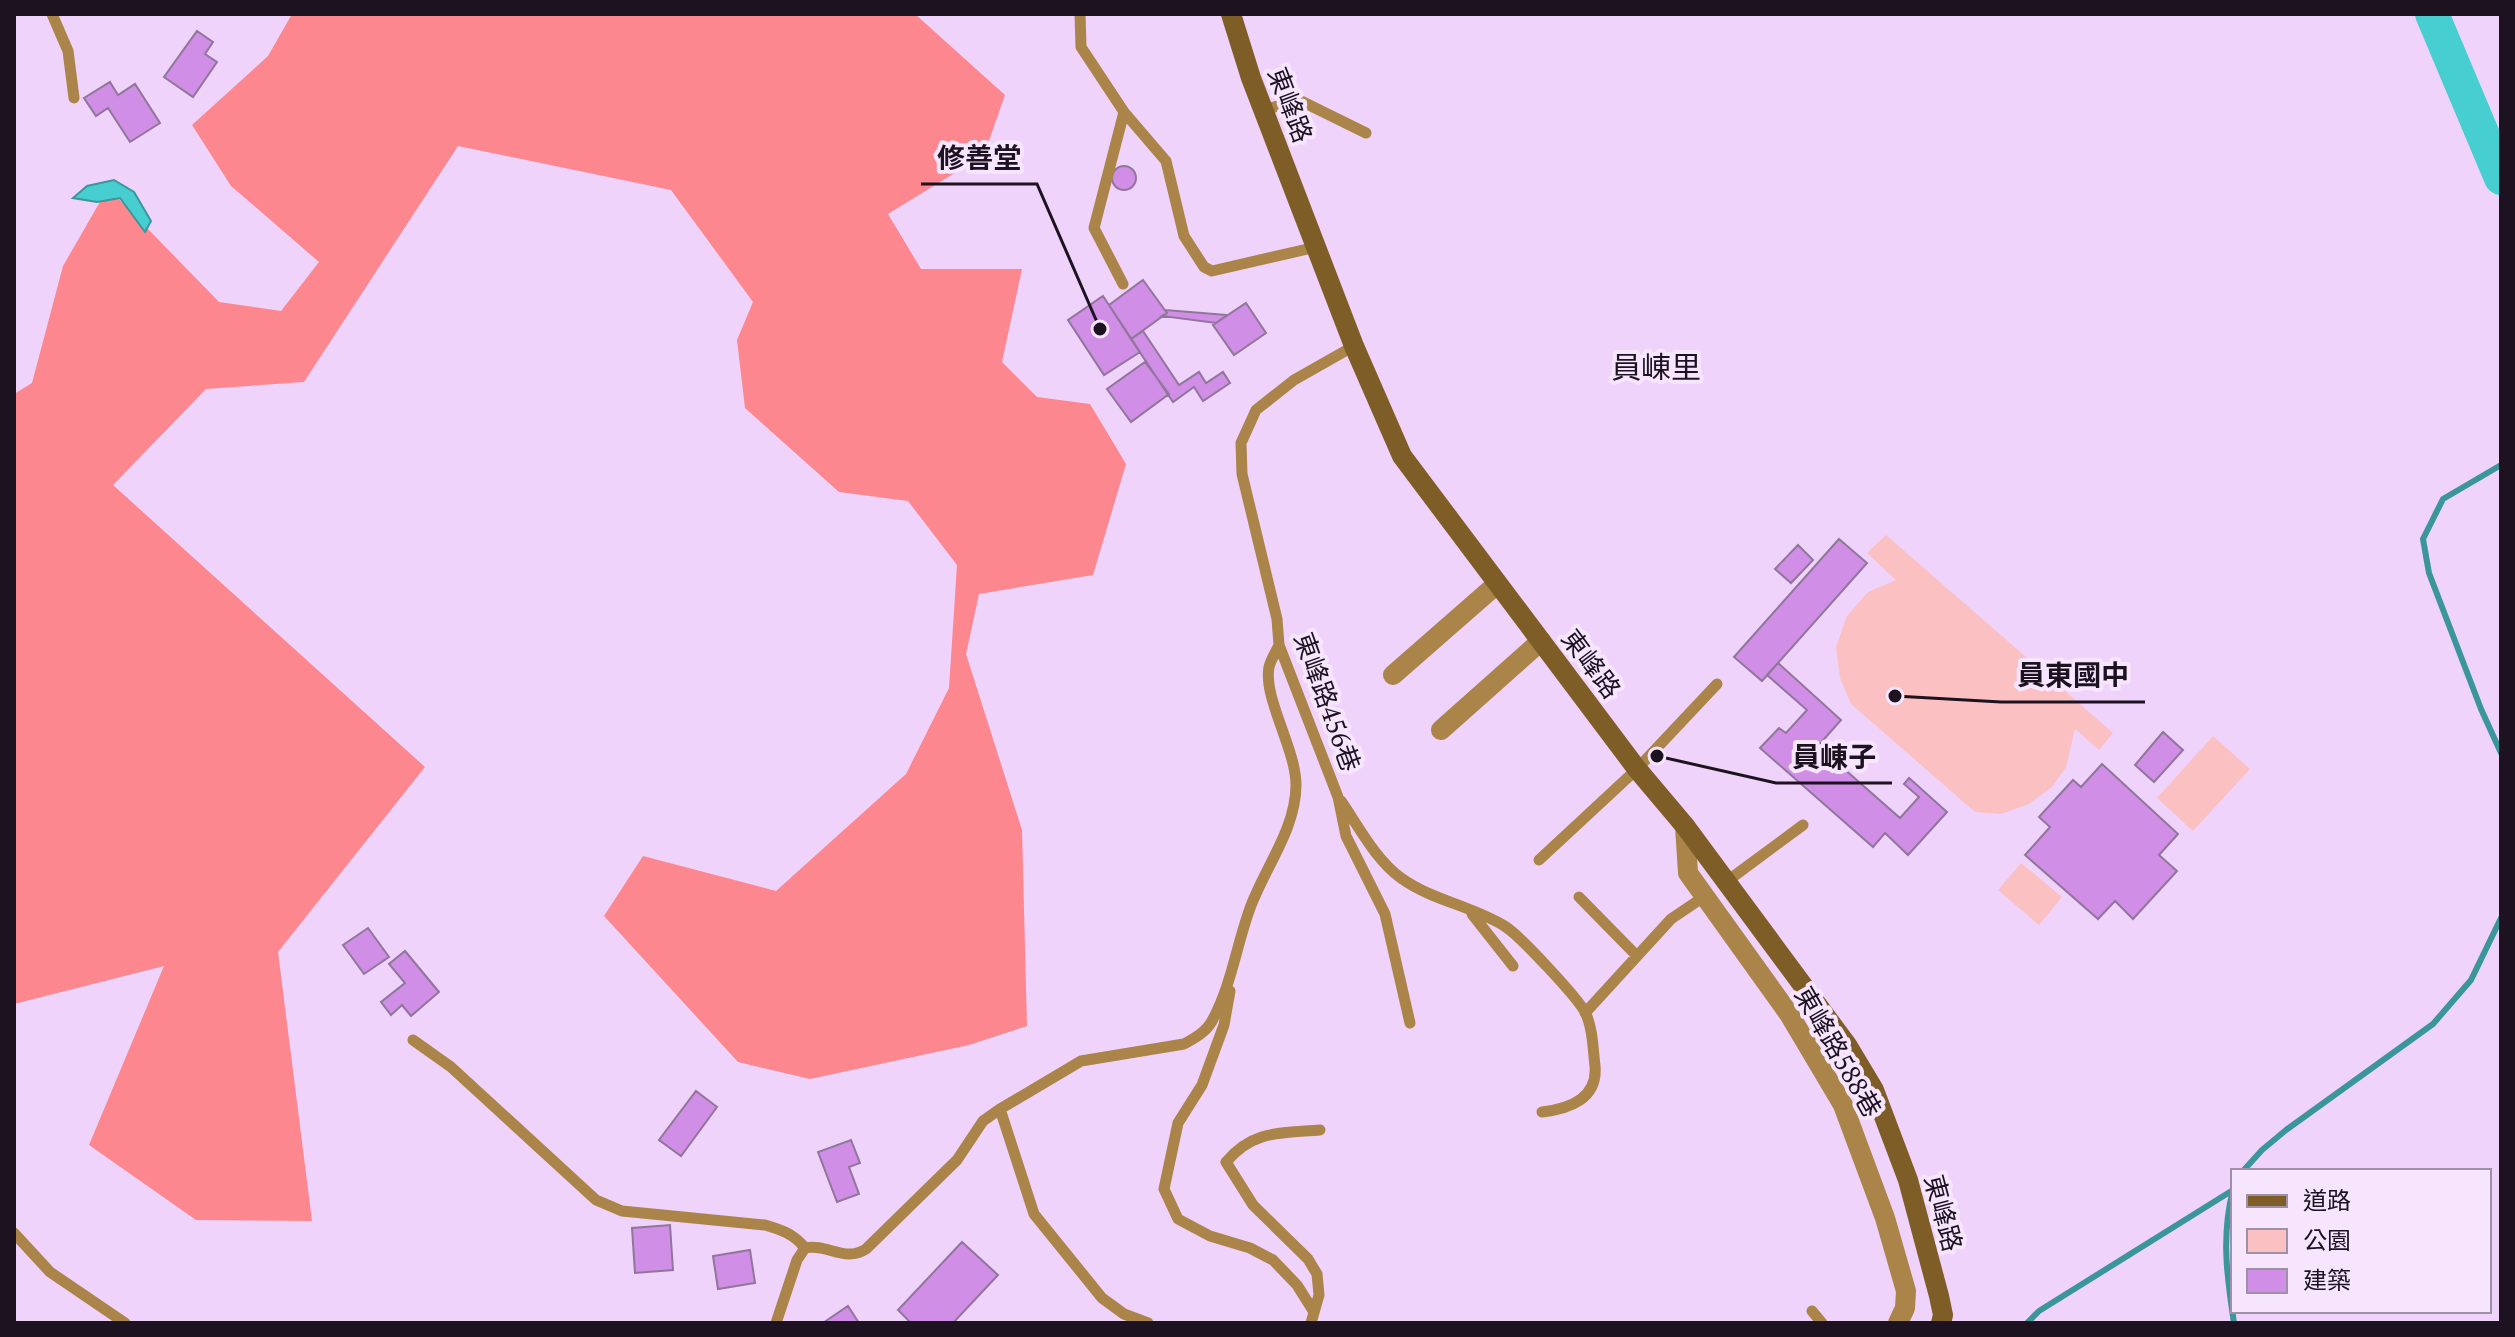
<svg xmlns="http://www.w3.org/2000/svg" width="2515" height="1337" font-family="'PT Serif','Noto Sans TC',serif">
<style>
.green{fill:#fbc0c1}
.forest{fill:#fc878e}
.water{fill:#47ced0;stroke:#3a969b;stroke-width:2}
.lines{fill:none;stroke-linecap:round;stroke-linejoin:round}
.stream{stroke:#3a969b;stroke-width:6}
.river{stroke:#47ced0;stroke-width:34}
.building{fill:#d08ee7;stroke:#90769a;stroke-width:2}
.lane{stroke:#aa8448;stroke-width:11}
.street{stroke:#aa8448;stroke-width:20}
.secondary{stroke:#7e5d27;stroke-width:20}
.labels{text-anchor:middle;stroke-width:8;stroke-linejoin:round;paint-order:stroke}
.street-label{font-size:26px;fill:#1c1220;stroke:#f6e5fd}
.quarter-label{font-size:30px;fill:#1c1220;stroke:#f6e5fd}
.leader{fill:none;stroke:#1c1220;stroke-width:3}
.callout-dot{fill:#1c1220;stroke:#f6e5fd;stroke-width:3}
.callout-label{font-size:28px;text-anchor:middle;font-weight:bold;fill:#1c1220;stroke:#f6e5fd;stroke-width:8;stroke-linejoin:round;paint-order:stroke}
</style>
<rect width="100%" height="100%" fill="#f0d3fa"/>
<!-- green -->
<path class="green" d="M 1886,535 L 2113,733 L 2099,750 L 2075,729 L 2066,767 L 2052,787 L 2029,804 L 2001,814 L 1975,812 L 1851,704 L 1840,678 L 1836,647 L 1847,616 L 1868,592 L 1896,580 L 1867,553 Z
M 2213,736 L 2250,769 L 2193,831 L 2157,798 Z
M 2021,863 L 2062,897 L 2039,925 L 1998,890 Z"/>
<!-- forest -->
<path class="forest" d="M 292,14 L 915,14 L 1005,95 L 984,155 L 888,214 L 921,269 L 1022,269 L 1002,362 L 1037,397 L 1090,404 L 1126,464 L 1093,575 L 979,594 L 966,654 L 1022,830 L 1027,1026 L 969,1045 L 810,1079 L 738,1062 L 604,916 L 643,856 L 776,891 L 906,774 L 949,688 L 957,565 L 908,501 L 839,492 L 745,408 L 737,340 L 753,302 L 671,190 L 458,146 L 304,382 L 206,389 L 113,485 L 425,767 L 278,952 L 312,1221 L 196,1220 L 89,1145 L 164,966 L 14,1004 L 14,394 L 32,383 L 63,266 L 108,188 L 219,302 L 281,311 L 319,262 L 231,186 L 192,125 L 268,56 Z"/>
<!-- water -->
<path class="water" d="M 114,180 L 134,192 L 151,221 L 145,232 L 120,198 L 97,202 L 73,198 L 87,186 Z"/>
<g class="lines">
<!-- stream -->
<path class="stream" d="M 2501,465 L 2443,499 L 2423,539 L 2429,573 L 2481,709 L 2501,753
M 2243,1171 L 2262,1150 L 2286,1130 L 2433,1024 L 2471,980 L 2501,918
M 2233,1190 C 2221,1236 2227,1277 2234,1323
M 2027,1323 L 2039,1311 L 2233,1190"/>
<!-- river -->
<path class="river" d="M 2432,14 L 2501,178"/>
</g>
<!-- building -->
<path class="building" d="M 197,31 L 213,42 L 205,54 L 217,62 L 193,97 L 164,77 Z
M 110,82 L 118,95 L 135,84 L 160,123 L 130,142 L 108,108 L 96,116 L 84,98 Z
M1112 178a12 12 0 1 1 24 0a12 12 0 1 1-24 0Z
M 1143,280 L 1167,313 L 1131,339 L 1109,305 Z
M 1103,296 L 1140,352 L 1104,375 L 1068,320 Z
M 1246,303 L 1266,333 L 1234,355 L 1213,325 Z
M 1165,310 L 1227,315 L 1216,323 L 1162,316 L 1167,313 Z
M 1143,331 L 1179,385 L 1199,372 L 1206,383 L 1223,372 L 1230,383 L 1203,401 L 1194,387 L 1173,402 L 1131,339 Z
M 1145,362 L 1169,394 L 1131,422 L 1107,389 Z
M 1839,539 L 1867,563 L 1762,681 L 1734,657 Z
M 1798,545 L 1813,560 L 1791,583 L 1775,569 Z
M 1778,663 L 1841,720 L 1818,746 L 1900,818 L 1919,797 L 1904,784 L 1909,778 L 1947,812 L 1908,855 L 1885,833 L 1873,847 L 1760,748 L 1779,728 L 1786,733 L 1807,710 L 1767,675 Z
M 2163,732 L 2183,750 L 2154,782 L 2135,765 Z
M 2102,764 L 2178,834 L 2159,855 L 2177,871 L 2133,919 L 2115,901 L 2098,919 L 2025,855 L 2050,827 L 2039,817 L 2073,780 L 2081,787 Z
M 368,928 L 389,957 L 364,974 L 343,945 Z
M 405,951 L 439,992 L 411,1016 L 402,1005 L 391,1015 L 381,1002 L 405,983 L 389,964 Z
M 696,1091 L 717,1107 L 681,1156 L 659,1140 Z
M 851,1140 L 860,1163 L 849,1167 L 859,1194 L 837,1202 L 818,1152 Z
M 670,1225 L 673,1270 L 635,1273 L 632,1228 Z
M 962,1242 L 998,1275 L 953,1323 L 911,1323 L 898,1310 Z
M 750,1250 L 755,1283 L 718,1289 L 713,1256 Z
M 848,1306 L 859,1323 L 823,1323 Z"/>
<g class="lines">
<!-- lane -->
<path class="lane" d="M 52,14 L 68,51 L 74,98
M 1080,14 L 1081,47 L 1124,112
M 1264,110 L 1299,100 L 1366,133
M 1123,284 L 1094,228 L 1124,112 L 1166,161 L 1184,236 L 1204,267 L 1212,271 L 1316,247
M 1354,346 L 1294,380 L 1256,410 L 1241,443 L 1242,474 L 1277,619 L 1279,645 L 1338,797 L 1346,836 L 1385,914 L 1410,1023
M 1341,801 C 1359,827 1375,859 1401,878 C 1433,901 1473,906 1506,927 C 1521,937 1577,997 1585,1012 C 1593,1028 1593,1050 1595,1066 C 1598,1099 1569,1109 1542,1112
M 1539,860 L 1637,769 L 1717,684
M 1726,882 L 1803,825
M 1579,897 L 1636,955
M 1472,914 L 1513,966
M 1230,991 L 1224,1025 L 1202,1085 L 1178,1123 L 1164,1189 L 1178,1219 L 1210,1236 L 1250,1248 L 1273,1260 L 1297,1285 L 1314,1312
M 1585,1013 L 1671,919 L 1705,896
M 413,1040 L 451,1067 L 596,1200 L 622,1211 L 765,1225 C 782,1230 794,1234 805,1248
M 1000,1109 L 1034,1214 L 1102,1298 L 1124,1314 L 1148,1323
M 14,1233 L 50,1272 L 125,1323
M 1812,1311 L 1822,1323
M 776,1323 L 797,1260 L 805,1248 C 827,1243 845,1263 866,1249 L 957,1160 L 983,1121 L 1000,1109 L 1081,1061 L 1184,1044 C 1195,1038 1206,1032 1212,1021 C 1231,986 1236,948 1249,911 C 1263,870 1296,830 1296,785 C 1296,749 1263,698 1269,667 C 1271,659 1276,652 1279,645
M 1311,1323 L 1319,1295 L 1317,1274 L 1308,1259 L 1253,1205 L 1226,1162 C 1253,1130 1281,1133 1320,1130"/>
<!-- street -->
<path class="street" d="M 1393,675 L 1497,584
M 1441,730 L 1541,641
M 1685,826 L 1688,873 L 1789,1014 L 1843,1105 L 1885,1218 L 1906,1291 L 1905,1308 L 1898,1323"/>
<!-- secondary -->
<path class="secondary" d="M 1231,14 L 1251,78 L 1354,346 L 1402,456 L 1637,769 L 1685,826 L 1847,1045 L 1874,1090 L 1908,1180 L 1939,1296 L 1943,1315 L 1941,1323"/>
</g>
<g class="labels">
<!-- street labels -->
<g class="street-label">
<text transform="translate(1290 105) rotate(69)" y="9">東峰路</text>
<text transform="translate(1591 664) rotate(53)" y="9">東峰路</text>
<text transform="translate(1327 702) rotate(70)" y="9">東峰路456巷</text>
<text transform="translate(1838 1052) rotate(60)" y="9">東峰路588巷</text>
<text transform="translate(1943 1213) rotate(75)" y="9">東峰路</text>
</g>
<!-- quarter labels -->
<g class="quarter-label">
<text x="1656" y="378">員崠里</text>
</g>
</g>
<!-- callouts -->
<path class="leader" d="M1100 329L1037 184H921M1895 696L2001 702H2145M1657 756L1776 783H1892"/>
<g class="callout-dot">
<circle cx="1100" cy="329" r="8"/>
<circle cx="1895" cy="696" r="8"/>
<circle cx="1657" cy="756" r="8"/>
</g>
<g class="callout-label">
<text x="979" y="168">修善堂</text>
<text x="2073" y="685">員東國中</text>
<text x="1834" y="767">員崠子</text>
</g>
<!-- border -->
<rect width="2515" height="1337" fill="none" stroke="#1c1220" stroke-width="32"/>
<!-- legend -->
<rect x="2231" y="1169" width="260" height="144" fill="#f6e5fd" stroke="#9f91a5" stroke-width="2"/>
<rect x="2247" y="1195" width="40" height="12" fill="#7e5d27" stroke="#9f91a5" stroke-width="2"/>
<text x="2303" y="1209" font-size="24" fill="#1c1220">道路</text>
<rect x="2247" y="1229" width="40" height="24" fill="#fbc0c1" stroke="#9f91a5" stroke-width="2"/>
<text x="2303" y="1249" font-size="24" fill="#1c1220">公園</text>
<rect x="2247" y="1269" width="40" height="24" fill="#d08ee7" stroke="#9f91a5" stroke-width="2"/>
<text x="2303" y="1289" font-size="24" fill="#1c1220">建築</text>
</svg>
